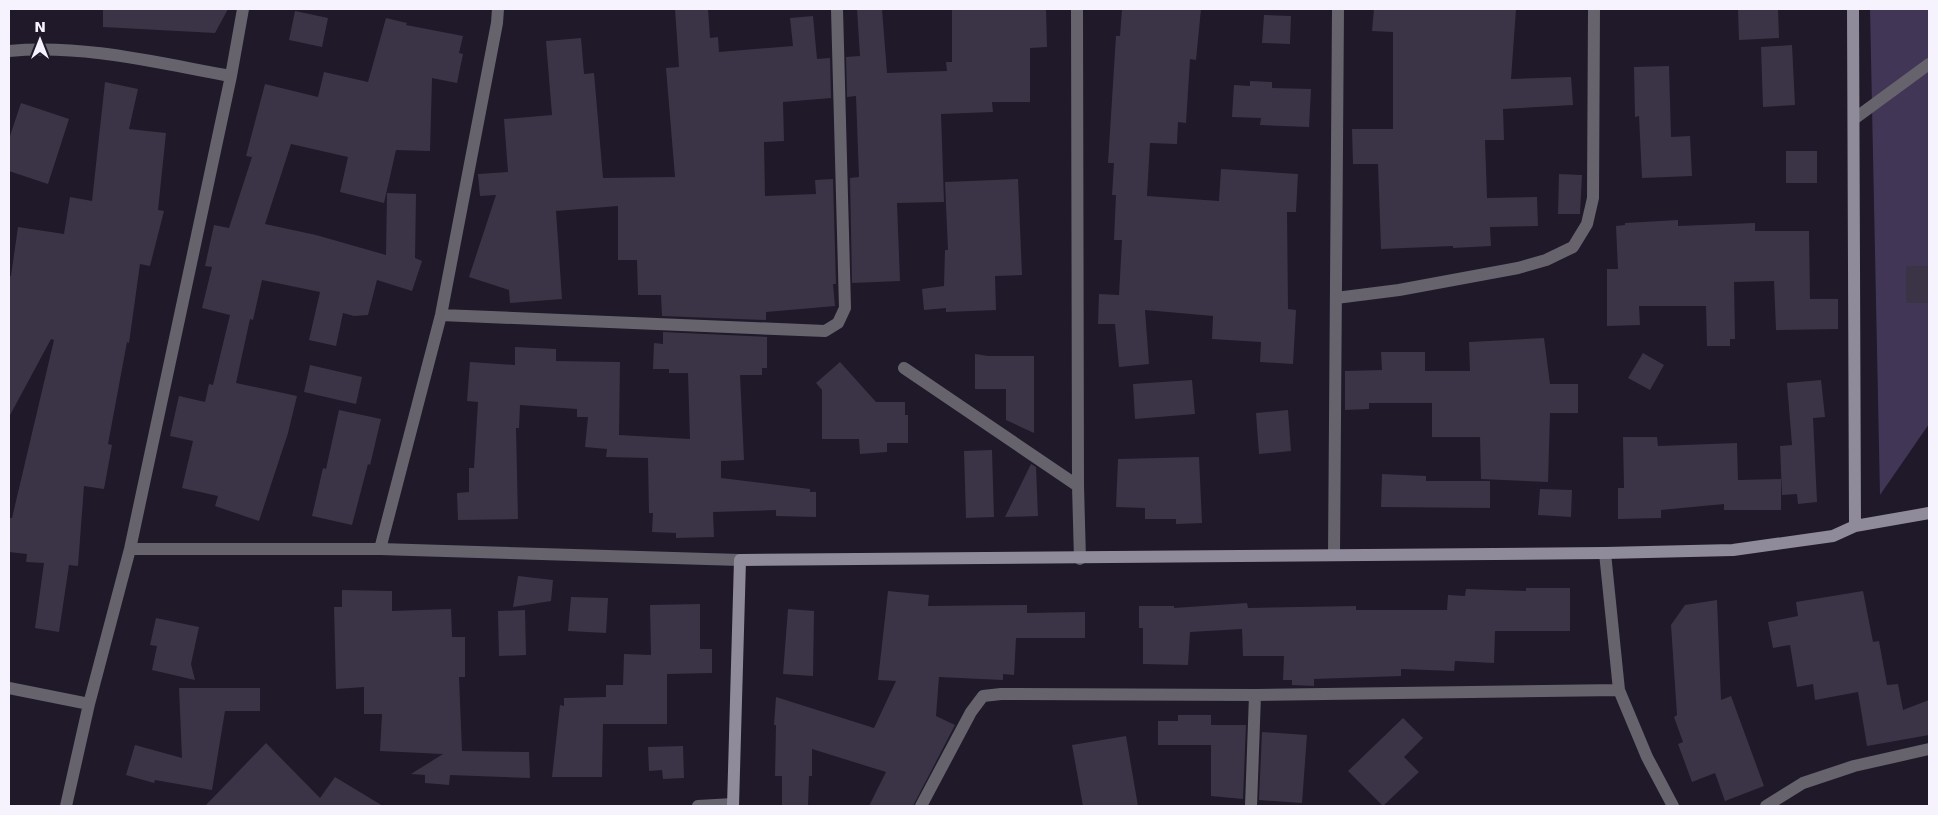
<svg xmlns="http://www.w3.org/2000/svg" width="1938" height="815" font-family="'DejaVu Sans',sans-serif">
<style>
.green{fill:#423656}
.building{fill:#3b3446}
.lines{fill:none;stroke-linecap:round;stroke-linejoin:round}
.lane{stroke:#66636c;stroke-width:12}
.street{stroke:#66636c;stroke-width:12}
.secondary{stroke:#908b9a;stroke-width:12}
</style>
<rect width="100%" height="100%" fill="#1f192a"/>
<!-- green -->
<path class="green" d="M 1870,9 L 1929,9 L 1929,424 L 1880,495 Z"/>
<!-- building -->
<path class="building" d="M 103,9 L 228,9 L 215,33 L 103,27 Z
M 675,9 L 708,9 L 710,38 L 718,37 L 719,52 L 793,46 L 790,18 L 813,16 L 817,59 L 830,58 L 831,98 L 783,102 L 784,141 L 764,142 L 765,196 L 816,194 L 815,180 L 833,179 L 836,284 L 833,284 L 835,306 L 766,312 L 766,320 L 662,316 L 661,295 L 638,295 L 637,260 L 618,260 L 618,206 L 556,211 L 562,299 L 510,303 L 509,290 L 469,277 L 496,195 L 480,196 L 478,174 L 508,172 L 504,119 L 552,115 L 546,41 L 581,38 L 584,74 L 594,73 L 603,178 L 675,177 L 666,68 L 679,67 Z
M 857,9 L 882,9 L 887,73 L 947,71 L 946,62 L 952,62 L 952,9 L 1046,9 L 1047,47 L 1030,48 L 1030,102 L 992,102 L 993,112 L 941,114 L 944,202 L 897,203 L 900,281 L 852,283 L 850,178 L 859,177 L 856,96 L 847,97 L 846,57 L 860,56 Z
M 1122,9 L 1201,9 L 1196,60 L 1190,59 L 1186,123 L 1178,122 L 1177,144 L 1150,143 L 1147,196 L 1219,201 L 1221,169 L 1298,174 L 1296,212 L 1287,212 L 1288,309 L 1296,310 L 1293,364 L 1260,362 L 1261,342 L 1212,339 L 1213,316 L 1145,310 L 1149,364 L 1119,367 L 1115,324 L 1098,324 L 1099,294 L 1119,295 L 1122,240 L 1114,240 L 1116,195 L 1112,195 L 1114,163 L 1108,163 L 1116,36 L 1120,36 Z
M 1374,9 L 1516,9 L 1511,79 L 1571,77 L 1573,105 L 1503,109 L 1504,140 L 1485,140 L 1487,198 L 1537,197 L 1538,226 L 1490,227 L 1491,246 L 1453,248 L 1453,246 L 1381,249 L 1378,164 L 1353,164 L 1352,129 L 1393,129 L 1393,32 L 1372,31 Z
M 1738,9 L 1778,9 L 1779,38 L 1739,40 Z
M 295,11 L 328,18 L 322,47 L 289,40 Z
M 1264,15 L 1291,16 L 1290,44 L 1262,43 Z
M 386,18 L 407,23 L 406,25 L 463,36 L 459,53 L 463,54 L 457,83 L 432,78 L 430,151 L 396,150 L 384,203 L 340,192 L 348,157 L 291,144 L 265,224 L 316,235 L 386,255 L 387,193 L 416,194 L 415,258 L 422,261 L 412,291 L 377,280 L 368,315 L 354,316 L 343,313 L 336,346 L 309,340 L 320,292 L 262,280 L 253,320 L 250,319 L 236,383 L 297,396 L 288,433 L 259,521 L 215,506 L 218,496 L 182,488 L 193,441 L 170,436 L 179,396 L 205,402 L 209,384 L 213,385 L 230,315 L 202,308 L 212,267 L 205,266 L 214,225 L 229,228 L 252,157 L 246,156 L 265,84 L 318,97 L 324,72 L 368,82 Z
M 1792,45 L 1795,105 L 1763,107 L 1761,47 Z
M 1669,66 L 1671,137 L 1690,136 L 1692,176 L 1642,178 L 1639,116 L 1635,117 L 1634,67 Z
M 1250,81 L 1272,82 L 1272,88 L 1311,89 L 1309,127 L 1260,125 L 1261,118 L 1232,117 L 1234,85 L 1250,86 Z
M 105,82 L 138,89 L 129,129 L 166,133 L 158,210 L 164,211 L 150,266 L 140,264 L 129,343 L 127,342 L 108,444 L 112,445 L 104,489 L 84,486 L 78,566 L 69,565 L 59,632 L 35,628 L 44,563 L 26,562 L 27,554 L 9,552 L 9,518 L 12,518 L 54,340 L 51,339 L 9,417 L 9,276 L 11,276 L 18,227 L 64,234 L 70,197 L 92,201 Z
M 21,103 L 69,119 L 48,184 L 9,171 L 9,139 Z
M 1786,151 L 1817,151 L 1817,183 L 1786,183 Z
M 1559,174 L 1582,175 L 1580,214 L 1558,214 Z
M 1018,179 L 1022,275 L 995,276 L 996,310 L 946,312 L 946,308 L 924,310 L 922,289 L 944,286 L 945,250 L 948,250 L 945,182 Z
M 1678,220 L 1678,226 L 1755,223 L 1755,231 L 1809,231 L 1810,299 L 1838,299 L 1838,329 L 1776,330 L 1774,281 L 1734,282 L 1735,339 L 1730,339 L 1730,346 L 1707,346 L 1706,306 L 1639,306 L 1640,325 L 1607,326 L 1607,269 L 1618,269 L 1616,226 L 1625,225 L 1625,223 Z
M 1906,266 L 1929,266 L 1929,303 L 1906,303 Z
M 663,332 L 767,337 L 767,368 L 762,368 L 762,375 L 740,375 L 744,460 L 721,461 L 721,478 L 810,489 L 810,492 L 816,492 L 816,517 L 776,516 L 776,510 L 713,512 L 714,537 L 676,538 L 676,533 L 652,532 L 653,513 L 649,513 L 648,458 L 606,457 L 607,449 L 585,447 L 588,417 L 577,417 L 577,409 L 520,405 L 519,428 L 516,428 L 518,519 L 458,520 L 457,493 L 469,492 L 469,468 L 474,468 L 478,402 L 467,401 L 470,362 L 515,365 L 515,347 L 556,349 L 556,361 L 620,362 L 619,435 L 690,439 L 688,373 L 669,373 L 669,369 L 653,369 L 654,343 L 663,344 Z
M 1544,338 L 1550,384 L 1578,384 L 1578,413 L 1550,413 L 1548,482 L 1481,479 L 1480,437 L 1432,437 L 1432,403 L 1369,403 L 1369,409 L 1345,410 L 1345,371 L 1382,370 L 1381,352 L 1425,352 L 1425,371 L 1470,371 L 1469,342 Z
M 1643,353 L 1664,365 L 1650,390 L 1628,378 Z
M 975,354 L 988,356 L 1034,356 L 1034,433 L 1006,420 L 1006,389 L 975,389 Z
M 840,362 L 876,402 L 905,402 L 905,415 L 908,415 L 908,443 L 887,443 L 887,452 L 860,454 L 859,439 L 822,439 L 822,390 L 816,383 Z
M 310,365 L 362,377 L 356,404 L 304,392 Z
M 1192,380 L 1195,414 L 1135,419 L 1133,384 Z
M 1821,380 L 1825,417 L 1813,418 L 1817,502 L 1798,504 L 1797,494 L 1782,495 L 1780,446 L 1792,445 L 1787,383 Z
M 339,410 L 381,419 L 370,465 L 368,464 L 352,525 L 312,516 L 323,468 L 326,469 Z
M 1288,410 L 1291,451 L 1259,454 L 1256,413 Z
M 1623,437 L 1657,437 L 1658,446 L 1737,443 L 1738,480 L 1781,479 L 1781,510 L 1724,510 L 1724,504 L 1661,510 L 1661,518 L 1618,519 L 1618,488 L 1624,488 Z
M 992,450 L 994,517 L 966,518 L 964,451 Z
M 1199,457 L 1202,523 L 1176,524 L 1176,519 L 1145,519 L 1145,508 L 1116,507 L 1118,459 Z
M 1031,464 L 1036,467 L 1038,516 L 1005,517 Z
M 1382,474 L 1426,476 L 1426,481 L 1490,481 L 1490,508 L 1381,507 Z
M 1540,489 L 1572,490 L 1571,517 L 1538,515 Z
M 518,576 L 553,580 L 551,601 L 513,607 Z
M 1526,588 L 1570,588 L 1570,631 L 1495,631 L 1494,663 L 1455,661 L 1454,671 L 1401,669 L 1401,676 L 1314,679 L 1314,686 L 1292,685 L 1292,680 L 1283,680 L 1284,656 L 1243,656 L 1242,629 L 1190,632 L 1188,665 L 1143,664 L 1143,628 L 1139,628 L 1139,606 L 1174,606 L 1174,608 L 1247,603 L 1248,608 L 1356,606 L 1356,610 L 1447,610 L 1448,595 L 1465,596 L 1466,589 L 1526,591 Z
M 342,590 L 392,591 L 392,611 L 451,609 L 452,637 L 465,637 L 465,677 L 459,677 L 462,751 L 529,752 L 530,778 L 450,775 L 449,785 L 425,783 L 425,775 L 411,774 L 443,754 L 380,751 L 382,714 L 364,714 L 364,687 L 336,689 L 334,607 L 342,607 Z
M 888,591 L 929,595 L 928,606 L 1027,605 L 1027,613 L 1085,612 L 1085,638 L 1016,638 L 1014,675 L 1003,674 L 1003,680 L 939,677 L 936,716 L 955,725 L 913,806 L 869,806 L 886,772 L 812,749 L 812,776 L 809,776 L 808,806 L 782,806 L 782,776 L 775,776 L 776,725 L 774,725 L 776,697 L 874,728 L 896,681 L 878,680 Z
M 1863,591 L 1873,642 L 1879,641 L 1887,685 L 1898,684 L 1903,710 L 1929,700 L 1929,735 L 1867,746 L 1858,692 L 1815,700 L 1813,684 L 1797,687 L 1790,645 L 1773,648 L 1768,622 L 1798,616 L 1796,602 Z
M 571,597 L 608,598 L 606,633 L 568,631 Z
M 1717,600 L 1721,700 L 1731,696 L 1764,786 L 1725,801 L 1715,773 L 1692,782 L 1678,744 L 1683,742 L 1674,717 L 1677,715 L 1671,625 L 1685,605 Z
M 700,604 L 700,649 L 712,649 L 712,673 L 667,674 L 667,724 L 603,724 L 602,777 L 552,777 L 560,705 L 564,706 L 564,698 L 606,697 L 606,685 L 623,685 L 624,654 L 651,655 L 650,605 Z
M 788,609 L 814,611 L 813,676 L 783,674 Z
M 525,610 L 526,655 L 499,656 L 498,611 Z
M 156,618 L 199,627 L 191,664 L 195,680 L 152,670 L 157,646 L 150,645 Z
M 179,688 L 260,688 L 260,711 L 225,711 L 212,790 L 155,780 L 154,783 L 126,775 L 135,745 L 182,758 Z
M 1178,715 L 1211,715 L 1211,725 L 1246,725 L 1243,799 L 1211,796 L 1211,745 L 1158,745 L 1158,721 L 1178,721 Z
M 1403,718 L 1423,738 L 1404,757 L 1419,772 L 1383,806 L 1348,771 Z
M 1262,732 L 1307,735 L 1302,803 L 1259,800 Z
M 1126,736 L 1138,806 L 1083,806 L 1072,745 Z
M 266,743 L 320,798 L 335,777 L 383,806 L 205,806 Z
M 683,746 L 684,778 L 663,779 L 662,770 L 649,771 L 648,747 Z"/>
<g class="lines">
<!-- lane -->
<path class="lane" d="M 1854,119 L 1929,64"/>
<!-- street -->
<path class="street" d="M 1077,9 L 1078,486 L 1080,559
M 9,51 C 84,44 158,63 231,76
M 1336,298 L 1399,290 L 1518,268 L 1546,260 L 1573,247 L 1587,224 L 1593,198 L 1594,9
M 441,315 L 825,331 L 838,323 L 845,308 L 837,9
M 904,368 L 1078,486
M 130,549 L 380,549 L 740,560
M 380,549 L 441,315 L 497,23 L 498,9
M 1605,553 L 1619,690 L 1647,757 L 1673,806
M 1334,555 L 1338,9
M 9,688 L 89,704
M 66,806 L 89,704 L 130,549 L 231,76 L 243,9
M 698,806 L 733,804
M 921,806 L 971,712 L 983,696 L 1001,694 L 1255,695 L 1619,690
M 1251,806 L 1255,695
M 1766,806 L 1803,783 L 1854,766 L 1929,749"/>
<!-- secondary -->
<path class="secondary" d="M 1853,9 L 1855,526
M 733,806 L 740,560 L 1605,553 L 1733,550 L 1833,536 L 1855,526 L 1929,513"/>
</g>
<!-- border -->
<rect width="1938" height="815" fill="none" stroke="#f6f2fe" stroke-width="20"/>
<!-- north arrow -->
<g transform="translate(40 40)" stroke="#1f192a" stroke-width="4" paint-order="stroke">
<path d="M0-4L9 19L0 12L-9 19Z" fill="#f6f2fe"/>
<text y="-8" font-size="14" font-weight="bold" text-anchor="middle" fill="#f6f2fe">N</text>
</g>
</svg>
